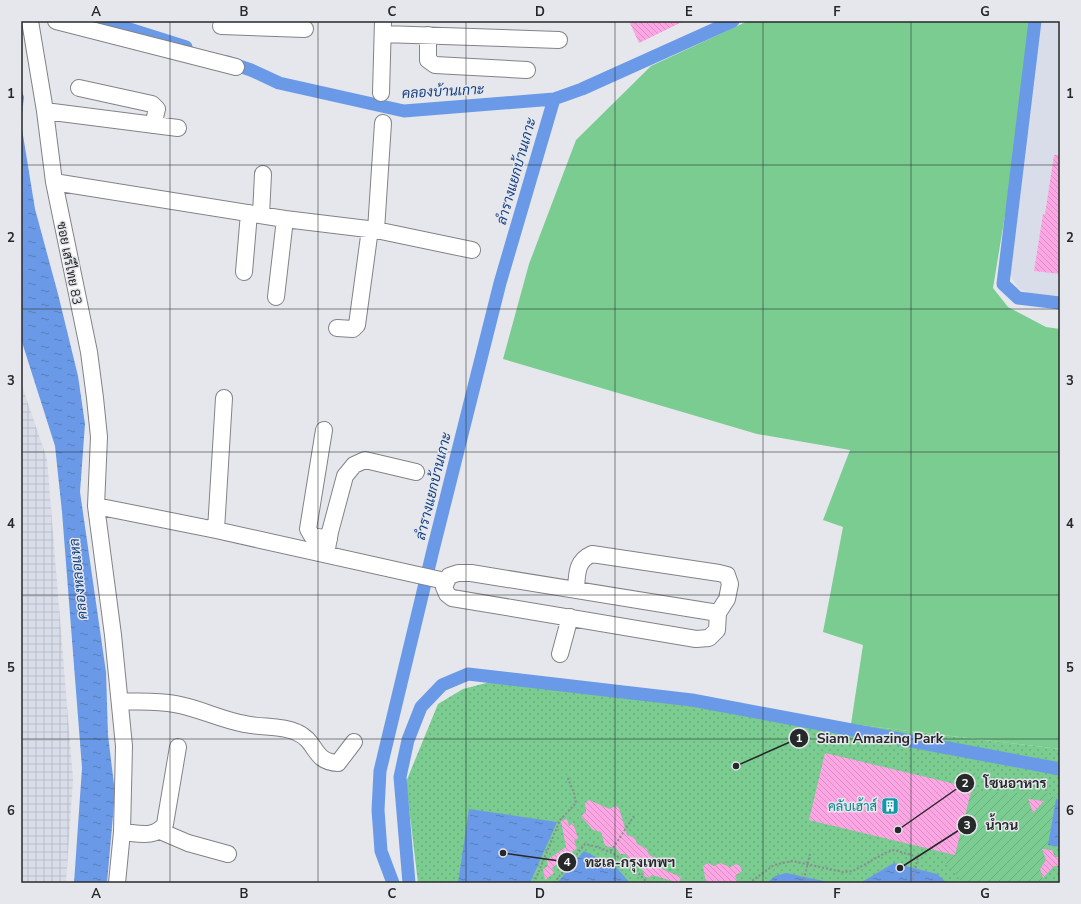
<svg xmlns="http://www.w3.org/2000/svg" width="1081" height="904" font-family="'Nunito Sans',Sarabun,sans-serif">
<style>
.built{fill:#d9dde9}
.industrial{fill:url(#industrial-grid)}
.grass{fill:#7acc91}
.park{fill:url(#park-dots)}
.garden{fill:url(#garden-furrows)}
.water{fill:url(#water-ripples)}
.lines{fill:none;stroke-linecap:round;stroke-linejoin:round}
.canal{stroke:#6a9ae7;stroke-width:13}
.building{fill:url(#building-back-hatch)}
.minor-casing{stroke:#828387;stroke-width:18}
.path{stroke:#8b8c8f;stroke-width:2;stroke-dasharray:2 2;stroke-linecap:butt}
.minor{stroke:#fff;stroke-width:16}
.grid{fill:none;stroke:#272829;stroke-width:1;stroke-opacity:0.55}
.labels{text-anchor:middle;stroke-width:3;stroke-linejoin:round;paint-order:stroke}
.street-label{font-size:13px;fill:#272829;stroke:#e6e7ec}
.culture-label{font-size:13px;fill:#0d838f;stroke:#e6e7ec;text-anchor:end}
.water-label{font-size:14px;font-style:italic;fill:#134084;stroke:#e6e7ec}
.leader{fill:none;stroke:#272829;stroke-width:1.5}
.callout-dot{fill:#272829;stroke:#e6e7ec;stroke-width:1.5}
.mark-label{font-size:12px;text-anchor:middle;font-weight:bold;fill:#fff}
.callout-label{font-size:14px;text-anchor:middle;font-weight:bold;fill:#272829;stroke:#e6e7ec;stroke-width:3;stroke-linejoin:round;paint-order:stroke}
.neatline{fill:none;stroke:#272829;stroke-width:1.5}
.grid-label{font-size:13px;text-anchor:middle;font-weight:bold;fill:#272829}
</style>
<defs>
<pattern id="industrial-grid" width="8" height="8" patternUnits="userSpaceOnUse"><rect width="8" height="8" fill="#d9dde9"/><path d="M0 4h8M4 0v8" fill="none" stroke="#babec8"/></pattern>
<pattern id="park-dots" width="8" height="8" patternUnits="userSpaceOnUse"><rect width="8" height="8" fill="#7acc91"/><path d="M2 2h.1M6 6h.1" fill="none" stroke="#6aaf7d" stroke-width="1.8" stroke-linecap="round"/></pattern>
<pattern id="garden-furrows" width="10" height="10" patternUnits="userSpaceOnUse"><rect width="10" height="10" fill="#7acc91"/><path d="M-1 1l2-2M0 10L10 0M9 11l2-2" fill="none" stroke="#6aaf7d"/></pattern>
<pattern id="water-ripples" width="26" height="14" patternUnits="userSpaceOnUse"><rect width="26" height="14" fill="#6a9ae7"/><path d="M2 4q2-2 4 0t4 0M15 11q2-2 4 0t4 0" fill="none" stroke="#577ebb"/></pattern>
<pattern id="building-back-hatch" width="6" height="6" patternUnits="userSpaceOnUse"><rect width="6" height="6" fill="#fca7e4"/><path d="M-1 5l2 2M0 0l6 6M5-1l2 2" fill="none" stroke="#d890c4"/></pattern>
</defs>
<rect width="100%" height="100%" fill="#e6e7ec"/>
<!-- built -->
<path class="built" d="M 1039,21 L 1060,21 L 1060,296 L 1028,293 L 1018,288 L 1002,261 Z"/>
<!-- industrial -->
<path class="industrial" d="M 21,383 L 47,459 L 73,779 L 66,883 L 21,883 Z"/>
<!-- grass -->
<path class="grass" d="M 748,21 L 1037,21 L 993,288 L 1008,307 L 1046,327 L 1060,329 L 1060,749 L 851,724 L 863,645 L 823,632 L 843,527 L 823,520 L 850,450 L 757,434 L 503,359 L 529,264 L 576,140 L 651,66 Z"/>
<!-- park -->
<path class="park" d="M 494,681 L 1060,749 L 1060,883 L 418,883 L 406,782 L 438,704 L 463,689 Z"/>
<!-- garden -->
<path class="garden" d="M 1043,789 L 1056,799 L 1044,883 L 963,883 L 945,862 L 971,791 L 1021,793 Z"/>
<!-- water -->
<path class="water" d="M 21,89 L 24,97 L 21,123 L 35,209 L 58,294 L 78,376 L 85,424 L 80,492 L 106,672 L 108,735 L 115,793 L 107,883 L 74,883 L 82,768 L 62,512 L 55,446 L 21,339 Z
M 1056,799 L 1060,800 L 1060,847 L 1048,845 Z
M 469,809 L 557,822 L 530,883 L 458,883 Z
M 584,851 L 616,867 L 630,883 L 557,883 Z
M 894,863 L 937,874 L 947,883 L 860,883 Z
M 786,873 L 833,883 L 767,883 L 775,876 Z"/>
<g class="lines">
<!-- canal -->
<path class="canal" d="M 104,21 L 186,47
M 1035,21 L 1003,284 L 1018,298 L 1060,303
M 227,62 L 251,70 L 279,83 L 404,111 L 554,99 L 582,89 L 733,21
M 393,883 L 381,851 L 378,810 L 380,771 L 433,550 L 500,283 L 554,99
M 409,883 L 400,777 L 408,740 L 421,707 L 442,685 L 468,674 L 692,700 L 1060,769"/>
</g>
<!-- building -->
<path class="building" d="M 629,21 L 684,21 L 639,43 Z
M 1054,155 L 1060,155 L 1060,274 L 1034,271 L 1043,214 L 1045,214 Z
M 825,753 L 972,788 L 955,855 L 809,820 Z
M 1028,799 L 1044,801 L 1033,813 Z
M 589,800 L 610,809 L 615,806 L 619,808 L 627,835 L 635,838 L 637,844 L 647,849 L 649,855 L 659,859 L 662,869 L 681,877 L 679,883 L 652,875 L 649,878 L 645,877 L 642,868 L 638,867 L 635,861 L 629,859 L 626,854 L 620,854 L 616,848 L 605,846 L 601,832 L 593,830 L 581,816 L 586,812 L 585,803 Z
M 567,819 L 569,826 L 573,823 L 578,838 L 574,841 L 577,848 L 568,855 L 570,862 L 563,859 L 552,868 L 554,873 L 545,880 L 543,869 L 548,866 L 547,860 L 566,847 L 561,821 Z
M 1042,849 L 1052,850 L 1055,857 L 1060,857 L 1060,866 L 1054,866 L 1043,878 L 1040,869 L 1046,860 Z
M 708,863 L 714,866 L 720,863 L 730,867 L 736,864 L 740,866 L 742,871 L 735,876 L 738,883 L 706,883 L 703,866 Z"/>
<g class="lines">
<defs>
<path id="minor" d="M 30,21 L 45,111 L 54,182 L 89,352 L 95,398 L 99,437 L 96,506 L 113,635 L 124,746 L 122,832 L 117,883
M 56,21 L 236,67
M 221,26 L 305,29
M 383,34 L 559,40
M 428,35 L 428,60 L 435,65 L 527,70
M 79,88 L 152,104 L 157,109 L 153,125
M 381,93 L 383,21
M 45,111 L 178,128
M 54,182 L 285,219 L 376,230 L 472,250
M 261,215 L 263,174
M 376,230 L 383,123
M 244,272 L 249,213
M 276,297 L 285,219
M 337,328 L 353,329 L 357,325 L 370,229
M 324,430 L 308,529 L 312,536 L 329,539
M 96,506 L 216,530 L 445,581
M 216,530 L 224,398
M 326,554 L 330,532 L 345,476 L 354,465 L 365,460 L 416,472
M 576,590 C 577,574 576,561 592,554 L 719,573 L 727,575 L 730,584 L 727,599 L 718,613 L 717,630 L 709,638 L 696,639 L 452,598 L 447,594 L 444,587 L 449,576 L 458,573 L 471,573 L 718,613
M 560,654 L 570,617
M 120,701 C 138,702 157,701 175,704 C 199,708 221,720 245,724 C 262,728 280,725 296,732 C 318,741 312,762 338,763 L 354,742
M 160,831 L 188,843 L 228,854
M 122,832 C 138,833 155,839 165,824 L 178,747"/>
</defs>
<!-- minor casing -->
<use href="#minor" class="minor-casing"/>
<!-- path -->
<path class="path" d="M 611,851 L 634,816
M 534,883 L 560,820 L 576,803 L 574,793 L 567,776
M 554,883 L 585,844 C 611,849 630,862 647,883
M 749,883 L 774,865 L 792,861 L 843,872 L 853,871 L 885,853 L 894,850 L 918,857 L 912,883
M 803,883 L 810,854"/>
<!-- minor -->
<use href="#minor" class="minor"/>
</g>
<!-- grid -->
<path class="grid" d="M 170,21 L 170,883M 318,21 L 318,883M 466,21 L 466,883M 615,21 L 615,883M 763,21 L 763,883M 911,21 L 911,883M 21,165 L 1060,165M 21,309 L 1060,309M 21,452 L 1060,452M 21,595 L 1060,595M 21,739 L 1060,739"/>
<!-- icons -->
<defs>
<symbol id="building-square" viewBox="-11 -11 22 22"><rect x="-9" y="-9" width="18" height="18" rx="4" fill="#0f9aa8" stroke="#e6e7ec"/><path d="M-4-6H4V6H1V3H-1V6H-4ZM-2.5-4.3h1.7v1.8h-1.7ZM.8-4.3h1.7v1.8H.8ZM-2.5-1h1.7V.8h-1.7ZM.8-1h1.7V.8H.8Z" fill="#fff"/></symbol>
</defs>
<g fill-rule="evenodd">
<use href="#building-square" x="880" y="796" width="20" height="20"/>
</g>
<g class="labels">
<!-- street labels -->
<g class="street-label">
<text transform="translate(70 263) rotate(79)" y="5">ซอย เสรีไทย 83</text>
</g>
<!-- culture labels -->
<g class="culture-label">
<text x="877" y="811">คลับเฮ้าส์</text>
</g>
<!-- water labels -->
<g class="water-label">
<text transform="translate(443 91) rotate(-3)" y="5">คลองบ้านเกาะ</text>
<text transform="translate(516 171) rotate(-74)" y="5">ลำรางแยกบ้านเกาะ</text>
<text transform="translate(433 486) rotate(-76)" y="5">ลำรางแยกบ้านเกาะ</text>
<text transform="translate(78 579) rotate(-96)" y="5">คลองหลอแหล</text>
</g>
</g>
<!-- callouts -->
<path class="leader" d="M736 766L799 738M898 830L965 783M900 868L967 825M503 853L567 862"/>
<g class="callout-dot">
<circle cx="736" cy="766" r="4"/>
<circle cx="898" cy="830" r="4"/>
<circle cx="900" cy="868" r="4"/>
<circle cx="503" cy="853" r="4"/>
<circle cx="799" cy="738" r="10"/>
<circle cx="965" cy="783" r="10"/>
<circle cx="967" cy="825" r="10"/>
<circle cx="567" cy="862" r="10"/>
</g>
<g class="mark-label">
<text x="799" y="742">1</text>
<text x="965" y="787">2</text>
<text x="967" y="829">3</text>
<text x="567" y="866">4</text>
</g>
<g class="callout-label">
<text x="880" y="743">Siam Amazing Park</text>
<text x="1015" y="788">โซนอาหาร</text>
<text x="1002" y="830">น้ำวน</text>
<text x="630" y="867">ทะเล-กรุงเทพฯ</text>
</g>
<!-- border -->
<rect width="1081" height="904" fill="none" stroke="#e6e7ec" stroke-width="44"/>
<rect x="22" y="22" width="1037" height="860" class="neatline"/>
<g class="grid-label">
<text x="96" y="16">A</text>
<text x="244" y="16">B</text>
<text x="392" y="16">C</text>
<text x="540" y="16">D</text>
<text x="689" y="16">E</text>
<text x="837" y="16">F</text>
<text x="985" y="16">G</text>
<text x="11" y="98">1</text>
<text x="1070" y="98">1</text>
<text x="11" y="242">2</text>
<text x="1070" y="242">2</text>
<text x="11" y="385">3</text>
<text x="1070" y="385">3</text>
<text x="11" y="528">4</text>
<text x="1070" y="528">4</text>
<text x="11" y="672">5</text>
<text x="1070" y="672">5</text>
<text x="11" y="815">6</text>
<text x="1070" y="815">6</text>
<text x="96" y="898">A</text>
<text x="244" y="898">B</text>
<text x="392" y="898">C</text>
<text x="540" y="898">D</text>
<text x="689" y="898">E</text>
<text x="837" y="898">F</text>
<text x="985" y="898">G</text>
</g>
</svg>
